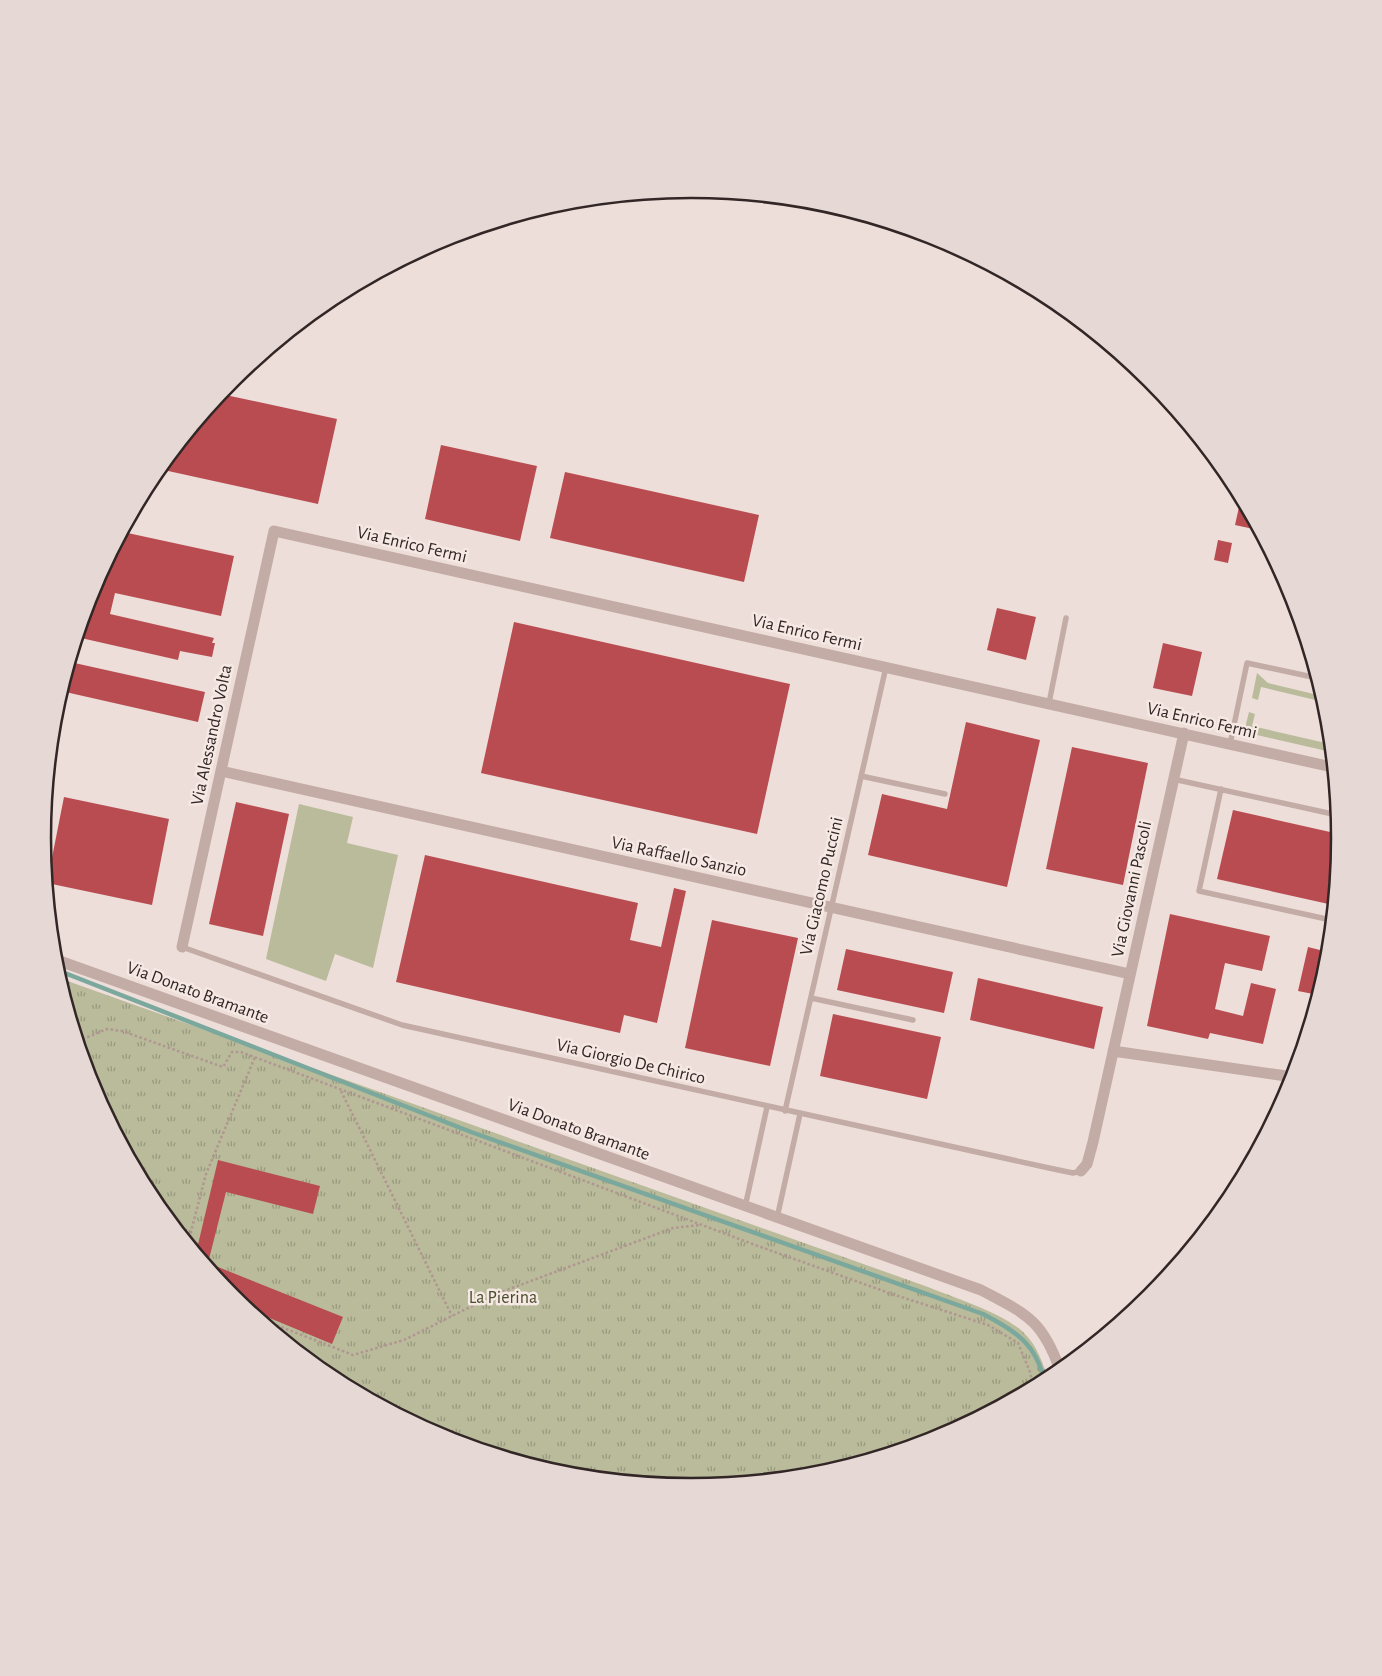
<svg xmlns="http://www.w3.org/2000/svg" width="1382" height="1676" font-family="'Alegreya Sans',sans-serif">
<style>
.grass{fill:#b9bb9b}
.park{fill:url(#park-tufts)}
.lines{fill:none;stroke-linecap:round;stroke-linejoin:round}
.stream{stroke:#7ba89d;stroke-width:4.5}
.building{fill:#b94c51}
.path{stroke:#b09591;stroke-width:2.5;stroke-dasharray:2.5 2.5;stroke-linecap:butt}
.service{stroke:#c4aca6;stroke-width:5.5}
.minor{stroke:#c4aca6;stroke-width:11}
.labels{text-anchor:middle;stroke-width:5;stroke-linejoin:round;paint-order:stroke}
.street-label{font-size:18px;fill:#322726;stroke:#f6e9e4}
.park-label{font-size:18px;fill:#4a4d2d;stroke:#f6e9e4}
.rim{fill:none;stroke:#322726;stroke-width:2.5}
</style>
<defs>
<pattern id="park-tufts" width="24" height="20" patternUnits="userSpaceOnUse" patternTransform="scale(1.25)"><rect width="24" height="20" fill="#b9bb9b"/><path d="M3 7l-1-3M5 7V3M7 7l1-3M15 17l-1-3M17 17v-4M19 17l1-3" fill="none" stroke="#97987e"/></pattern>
</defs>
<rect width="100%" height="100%" fill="#eeded9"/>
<!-- grass -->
<path class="grass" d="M 1257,673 L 1268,683 L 1322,696 L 1324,702 L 1261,687 L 1258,700 L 1252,698 Z
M 1249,712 L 1255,714 L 1252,726 L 1330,744 L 1331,752 L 1244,732 Z
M 299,804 L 353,817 L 347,843 L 398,855 L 373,968 L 335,954 L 326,981 L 266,959 Z"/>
<!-- park -->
<path class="park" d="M 59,978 L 928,1287 C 955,1298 1006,1314 1025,1334 C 1037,1346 1043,1363 1048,1379 L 939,1437 L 817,1474 L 691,1486 L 564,1474 L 443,1437 L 330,1377 L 232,1296 L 152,1198 L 92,1086 Z"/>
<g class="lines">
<!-- stream -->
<path class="stream" d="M 57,970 L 471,1132 L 983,1314 C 1014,1330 1037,1344 1044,1381"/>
</g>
<!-- building -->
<path class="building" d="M 221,394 L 337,419 L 318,504 L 159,469 Z
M 441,445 L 537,466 L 520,541 L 425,519 Z
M 565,472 L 759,515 L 744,582 L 550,538 Z
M 1241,498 L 1258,530 L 1235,525 Z
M 123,532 L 234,556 L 221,616 L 115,593 L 110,614 L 214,638 L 212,643 L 215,643 L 212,657 L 180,651 L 178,660 L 81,638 L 92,590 Z
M 1218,540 L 1232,543 L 1228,563 L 1214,560 Z
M 997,608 L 1036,617 L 1026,660 L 987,650 Z
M 514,622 L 790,684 L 757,834 L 481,773 Z
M 1163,643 L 1202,652 L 1192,696 L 1153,688 Z
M 70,662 L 205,692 L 198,722 L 61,691 Z
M 966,722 L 1040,740 L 1007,887 L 868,855 L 882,794 L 947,809 Z
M 1072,747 L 1148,763 L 1123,885 L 1046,869 Z
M 64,797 L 169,819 L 152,905 L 47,883 Z
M 236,802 L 289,814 L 263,936 L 209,924 Z
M 1233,810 L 1339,834 L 1333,905 L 1217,879 Z
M 425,855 L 638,903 L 630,940 L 661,947 L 674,888 L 686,891 L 657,1023 L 624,1015 L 620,1033 L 396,982 Z
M 1170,914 L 1270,936 L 1262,971 L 1225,963 L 1215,1009 L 1243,1016 L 1251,983 L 1276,989 L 1263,1044 L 1210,1033 L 1208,1039 L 1147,1026 Z
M 712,920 L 798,938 L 770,1066 L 685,1048 Z
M 1308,947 L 1328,952 L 1327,965 L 1318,995 L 1298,991 Z
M 846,949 L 953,972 L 944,1013 L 837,990 Z
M 978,978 L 1103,1007 L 1094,1049 L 970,1020 Z
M 833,1014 L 941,1037 L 927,1099 L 820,1076 Z
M 218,1160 L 320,1186 L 313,1214 L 226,1192 L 208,1263 L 343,1317 L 332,1344 L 248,1309 L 232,1296 L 196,1253 Z"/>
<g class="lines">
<!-- path -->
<path class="path" d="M 1229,477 L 1230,477
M 78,1041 L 107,1029 L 122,1031 L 223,1067 L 232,1052 L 241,1052 L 758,1246 L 892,1294 L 988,1325 L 1018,1343 L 1030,1372 L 1033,1387
M 341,1091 L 452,1316
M 188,1243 L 206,1174 L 255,1057
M 258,1318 L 353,1355 L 404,1340 L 496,1294 L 673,1228 L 700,1225"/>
<!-- service -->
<path class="service" d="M 1049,703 L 1066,618
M 1230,744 L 1247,663 L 1317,678
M 861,776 L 945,794
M 1173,779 L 1337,815
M 1221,789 L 1199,891 L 1331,920
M 182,947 L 402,1025 L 1049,1168 L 1073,1173 L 1081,1171
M 811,998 L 913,1020
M 785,1111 L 886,667
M 745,1207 L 767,1107
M 777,1218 L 800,1114"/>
<!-- minor -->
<path class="minor" d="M 221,771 L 1130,974
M 182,947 L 274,531 L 1332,767
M 54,959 L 981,1290 C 1026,1314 1042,1319 1060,1370
M 1113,1051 L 1293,1077
M 1081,1171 L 1087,1164 L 1093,1142 L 1184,733"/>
</g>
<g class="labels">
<!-- street labels -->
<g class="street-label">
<text transform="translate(412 544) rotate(13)" y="6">Via Enrico Fermi</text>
<text transform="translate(807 632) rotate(13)" y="6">Via Enrico Fermi</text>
<text transform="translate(1202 720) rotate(13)" y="6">Via Enrico Fermi</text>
<text transform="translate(211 735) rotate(-78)" y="6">Via Alessandro Volta</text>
<text transform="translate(679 856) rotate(12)" y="6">Via Raffaello Sanzio</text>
<text transform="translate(821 886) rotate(-77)" y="6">Via Giacomo Puccini</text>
<text transform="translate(1131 889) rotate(-78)" y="6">Via Giovanni Pascoli</text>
<text transform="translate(198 992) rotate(20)" y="6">Via Donato Bramante</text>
<text transform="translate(631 1061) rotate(13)" y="6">Via Giorgio De Chirico</text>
<text transform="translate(579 1129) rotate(20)" y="6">Via Donato Bramante</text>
</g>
<!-- park labels -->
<g class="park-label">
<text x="503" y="1303">La Pierina</text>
</g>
</g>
<!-- crop -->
<path d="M0 0H1382V1676H0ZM51 838a640 640 0 1 1 1280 0a640 640 0 1 1-1280 0Z" fill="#e6d9d5" fill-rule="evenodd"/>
<path class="rim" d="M51 838a640 640 0 1 1 1280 0a640 640 0 1 1-1280 0Z"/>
</svg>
